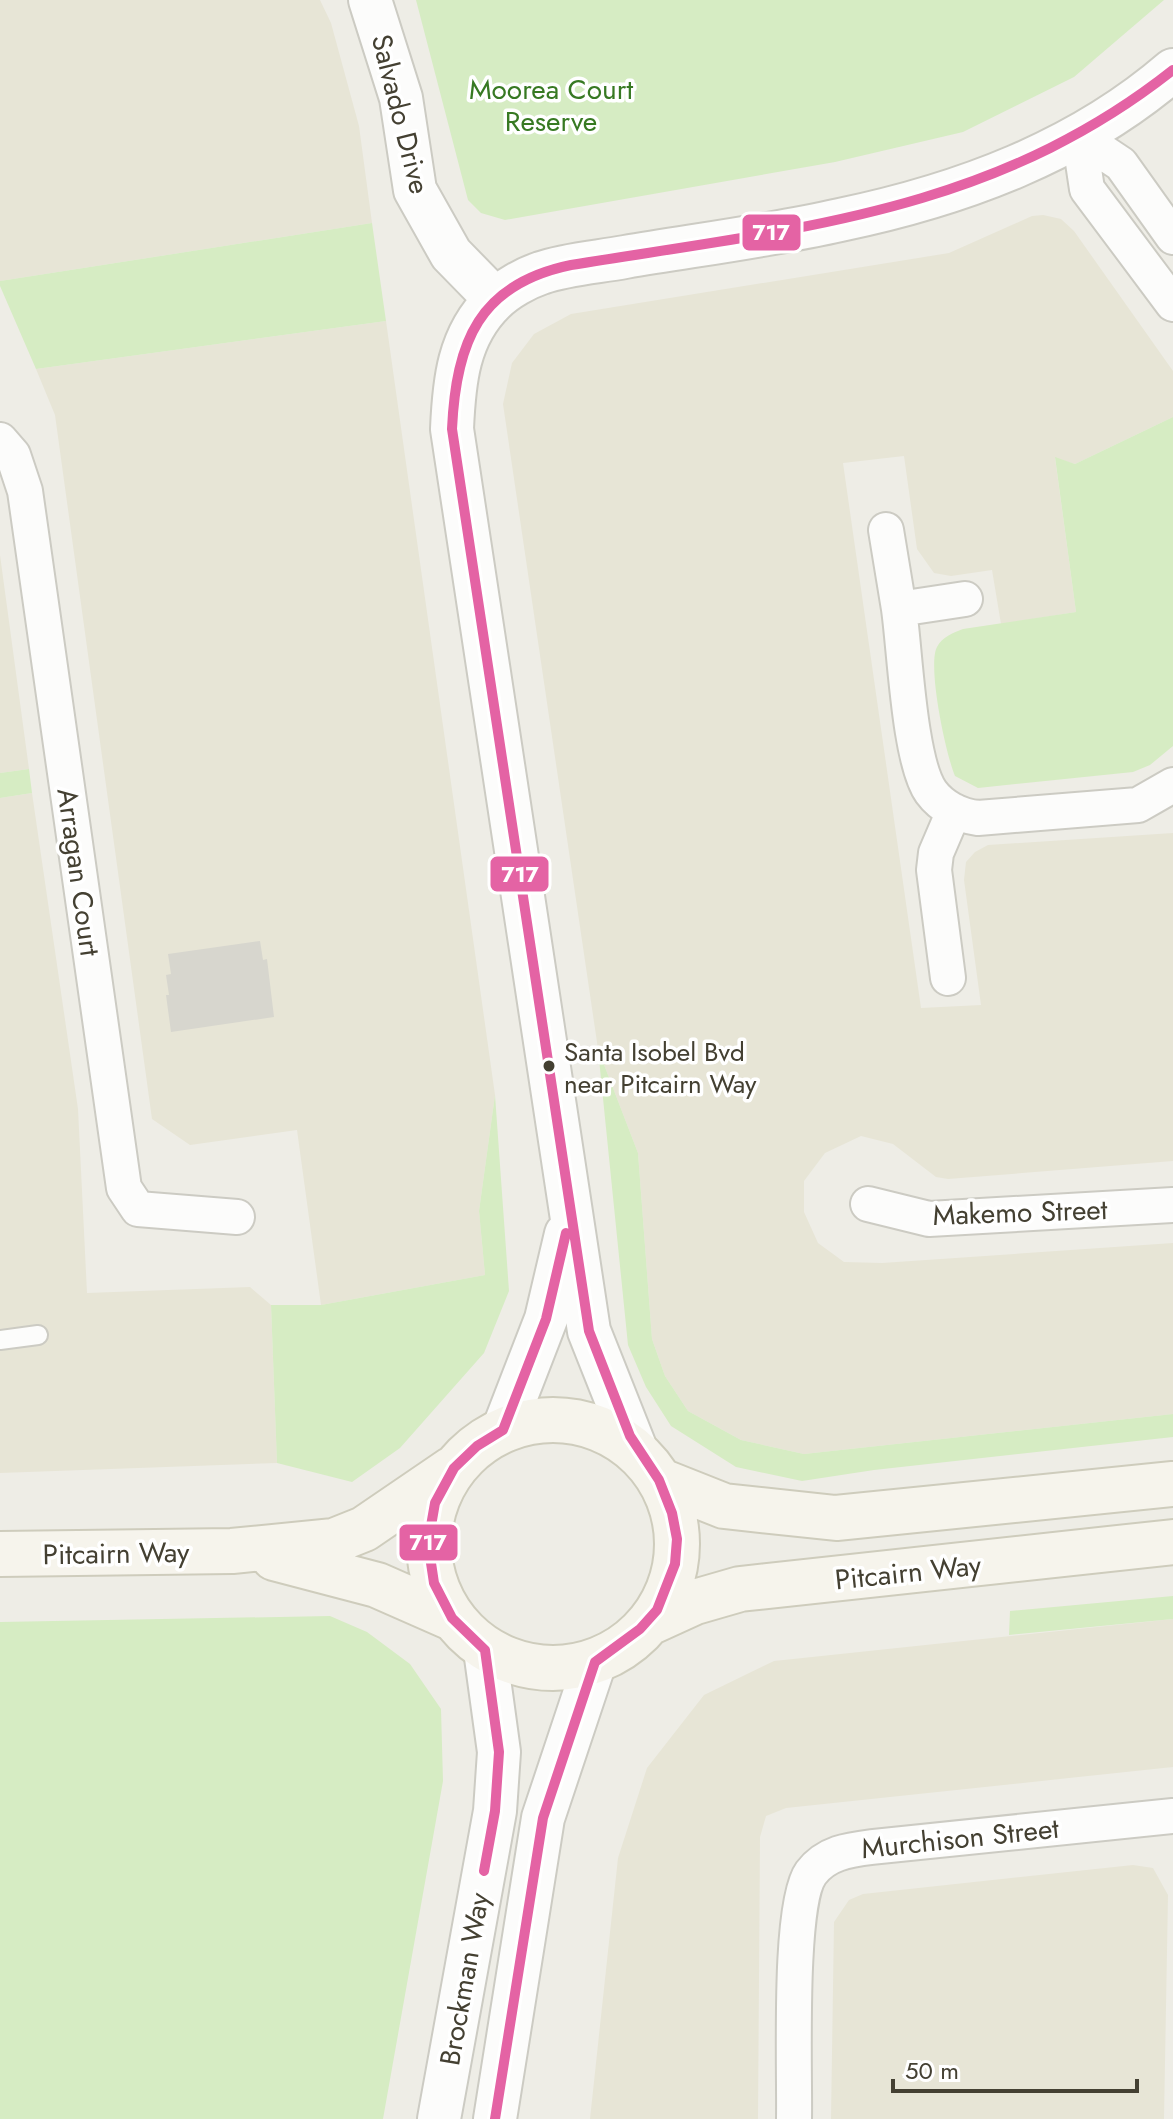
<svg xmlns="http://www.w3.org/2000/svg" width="1173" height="2119" font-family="Jost,sans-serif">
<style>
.residential{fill:#e7e5d6}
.green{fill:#d6ecc3}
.building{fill:#d7d6ce}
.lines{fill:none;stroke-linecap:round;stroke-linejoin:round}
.service-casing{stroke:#cccbc3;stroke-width:22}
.minor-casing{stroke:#cccbc3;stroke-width:38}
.tertiary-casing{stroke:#cccbc3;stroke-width:46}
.secondary-casing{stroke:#ceccbc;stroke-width:48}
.service{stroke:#fcfcfb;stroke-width:18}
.minor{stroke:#fcfcfb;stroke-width:34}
.tertiary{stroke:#fcfcfb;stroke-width:42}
.secondary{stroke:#f6f4ec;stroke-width:44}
.bus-1-casing{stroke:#fff;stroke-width:16}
.bus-1{stroke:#e463a4;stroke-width:10}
.bus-dot{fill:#444032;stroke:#fff;stroke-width:3}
.labels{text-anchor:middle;stroke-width:7;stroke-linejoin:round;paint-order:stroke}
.bus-label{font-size:26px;fill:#444032;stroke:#fff;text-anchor:start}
.park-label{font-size:28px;fill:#377922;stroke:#fff}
.street-label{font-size:28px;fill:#444032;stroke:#fff}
.line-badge{stroke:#fff;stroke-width:3}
.badge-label{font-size:22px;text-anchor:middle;font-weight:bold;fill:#fff}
</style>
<rect width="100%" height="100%" fill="#eeede6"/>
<!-- residential -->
<path class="residential" d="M 0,0 L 320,0 L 331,23 L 359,126 L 372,223 L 0,281 Z
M 1043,215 L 1061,219 L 1074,231 L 1173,371 L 1173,417 L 1075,464 L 1055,458 L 1076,612 L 1001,624 L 992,570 L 951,576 L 934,573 L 917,549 L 904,456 L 843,463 L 921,1008 L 981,1005 L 964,880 L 966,862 L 975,852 L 988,845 L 1173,833 L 1173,1161 L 948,1179 L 936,1177 L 893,1144 L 861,1136 L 825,1153 L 804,1181 L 804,1212 L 818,1243 L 844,1262 L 882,1263 L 1173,1243 L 1173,1414 L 804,1454 L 741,1440 L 688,1411 L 665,1376 L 652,1339 L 638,1153 L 598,1049 L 503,404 L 512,363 L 534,334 L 571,314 L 949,253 L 1032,216 Z
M 386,321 L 495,1095 L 479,1211 L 485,1275 L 321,1305 L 297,1130 L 190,1145 L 152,1119 L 55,415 L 36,369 Z
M 0,555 L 29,769 L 0,773 Z
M 32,793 L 78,1109 L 87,1293 L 250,1287 L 271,1305 L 277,1463 L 0,1473 L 0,798 Z
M 1173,1619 L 1173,1767 L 786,1808 L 766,1816 L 760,1837 L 758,2119 L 590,2119 L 618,1858 L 647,1768 L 704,1695 L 774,1661 Z
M 1133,1865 L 1153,1868 L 1168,1895 L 1164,2119 L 831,2119 L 834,1922 L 849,1900 L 863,1894 Z"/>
<!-- green -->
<path class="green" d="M 416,0 L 1164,0 L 1074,77 L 963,132 L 835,162 L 505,220 L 481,213 L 468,200 Z
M 372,223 L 386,321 L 36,369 L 0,286 L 0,281 Z
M 1173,417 L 1173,746 L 1150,765 L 1133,772 L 978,788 L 955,776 C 946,755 927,666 937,647 C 942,637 953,633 963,629 L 1076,612 L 1055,457 L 1075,464 Z
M 29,769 L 32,793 L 0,798 L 0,773 Z
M 598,1049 L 638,1153 L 652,1339 L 665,1376 L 688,1411 L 741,1440 L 804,1454 L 1173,1414 L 1173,1437 L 874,1470 L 802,1481 L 736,1467 L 671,1426 L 646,1387 L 628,1345 Z
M 495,1095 L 509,1291 L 484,1353 L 400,1448 L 352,1482 L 277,1463 L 271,1305 L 321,1305 L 485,1275 L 479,1211 Z
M 1173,1596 L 1173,1619 L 1009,1635 L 1010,1611 Z
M 330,1616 L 367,1632 L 410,1664 L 441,1709 L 443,1781 L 383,2119 L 0,2119 L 0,1622 Z"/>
<!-- building -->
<path class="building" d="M 260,941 L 263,960 L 267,959 L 274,1017 L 171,1032 L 166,995 L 169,995 L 166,975 L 171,974 L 168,954 Z"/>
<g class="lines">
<defs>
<path id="service" d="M 0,1340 L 38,1335"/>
<path id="minor" d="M 1079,136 L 1087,189 L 1173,304
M 1079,136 L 1121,164 L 1173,237
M 0,440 L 13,455 L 25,491 L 124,1188 L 138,1209 L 237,1217
M 886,530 L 899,609
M 965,599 L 899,609 C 905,651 909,761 931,792 C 942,807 960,816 978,818 L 1138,805 L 1173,785
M 948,978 L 934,870 L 936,853 L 954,811
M 868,1204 L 929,1219 L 1173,1205
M 794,2119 C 795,2072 788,1904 811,1873 C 826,1853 848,1850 872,1847 L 1173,1816"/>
<path id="tertiary" d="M 370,0 L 401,98 L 415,190 L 451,254 L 495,299
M 503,1430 L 546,1319 L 566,1234
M 637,1452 L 589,1331 L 452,429 C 454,382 458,336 494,301 C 506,289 526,278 541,273 C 566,264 598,262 625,257 C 696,245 769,236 840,220 C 960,195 1078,152 1173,70
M 439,2119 L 495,1811 L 499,1752 L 485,1650
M 495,2119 L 543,1818 L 595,1662"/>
<path id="secondary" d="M429 1544a124 124 0 1 1 248 0a124 124 0 1 1-248 0Z
M 661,1481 L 724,1506 L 836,1518 L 1173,1484
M 0,1554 L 232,1551 L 334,1541 L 364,1529 L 452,1469
M 274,1558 L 377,1585 L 452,1618
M 649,1623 L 695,1602 L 740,1589 L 1173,1542"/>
</defs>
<!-- service casing -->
<use href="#service" class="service-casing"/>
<!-- minor casing -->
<use href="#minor" class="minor-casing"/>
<!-- tertiary casing -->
<use href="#tertiary" class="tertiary-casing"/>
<!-- secondary casing -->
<use href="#secondary" class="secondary-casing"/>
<!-- service -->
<use href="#service" class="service"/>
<!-- minor -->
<use href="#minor" class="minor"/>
<!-- tertiary -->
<use href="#tertiary" class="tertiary"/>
<!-- secondary -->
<use href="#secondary" class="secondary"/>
<defs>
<path id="bus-1" d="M 484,1871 L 495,1811 L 499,1752 L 485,1650 L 452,1618 L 434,1583 L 428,1543 L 435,1503 L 454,1468 L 477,1446 L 503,1430 L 546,1319 L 566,1233
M 495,2119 L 543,1818 L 595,1662 L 640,1629 L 657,1610 L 675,1564 L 677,1539 L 672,1513 L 659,1480 L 630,1436 L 589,1331 L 452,429 C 456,342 479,284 571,265 C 791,229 991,214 1173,70"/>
</defs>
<!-- bus-1 casing -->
<use href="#bus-1" class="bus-1-casing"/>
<!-- bus-1 -->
<use href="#bus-1" class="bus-1"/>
</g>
<!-- markers -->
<circle class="bus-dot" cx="549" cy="1066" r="7"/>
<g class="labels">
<!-- bus labels -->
<g class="bus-label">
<text x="564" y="1061">Santa Isobel Bvd<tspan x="564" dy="32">near Pitcairn Way</tspan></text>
</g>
<!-- park labels -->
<g class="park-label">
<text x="551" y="99">Moorea Court<tspan x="551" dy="32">Reserve</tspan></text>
</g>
<!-- street labels -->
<g class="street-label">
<text transform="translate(401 114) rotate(76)" y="10">Salvado Drive</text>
<text transform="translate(79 872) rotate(82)" y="10">Arragan Court</text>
<text transform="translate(1020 1212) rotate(-2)" y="10">Makemo Street</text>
<text transform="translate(116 1553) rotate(-1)" y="10">Pitcairn Way</text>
<text transform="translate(908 1572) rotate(-6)" y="10">Pitcairn Way</text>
<text transform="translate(960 1838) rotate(-6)" y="10">Murchison Street</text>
<text transform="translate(464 1979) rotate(-80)" y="10">Brockman Way</text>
</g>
</g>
<g class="line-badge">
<rect x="741" y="213" width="61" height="39" rx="8" fill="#e463a4"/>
<rect x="489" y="855" width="61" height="38" rx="8" fill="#e463a4"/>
<rect x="398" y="1523" width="61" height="39" rx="8" fill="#e463a4"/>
</g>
<g class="badge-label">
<text x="771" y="240">717</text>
<text x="520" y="882">717</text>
<text x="428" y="1550">717</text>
</g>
<!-- scale -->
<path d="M893 2079v12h244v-12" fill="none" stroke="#444032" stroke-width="4"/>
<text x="905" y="2079" font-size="24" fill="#444032" stroke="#ffffff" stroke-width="6" paint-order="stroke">50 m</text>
</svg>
